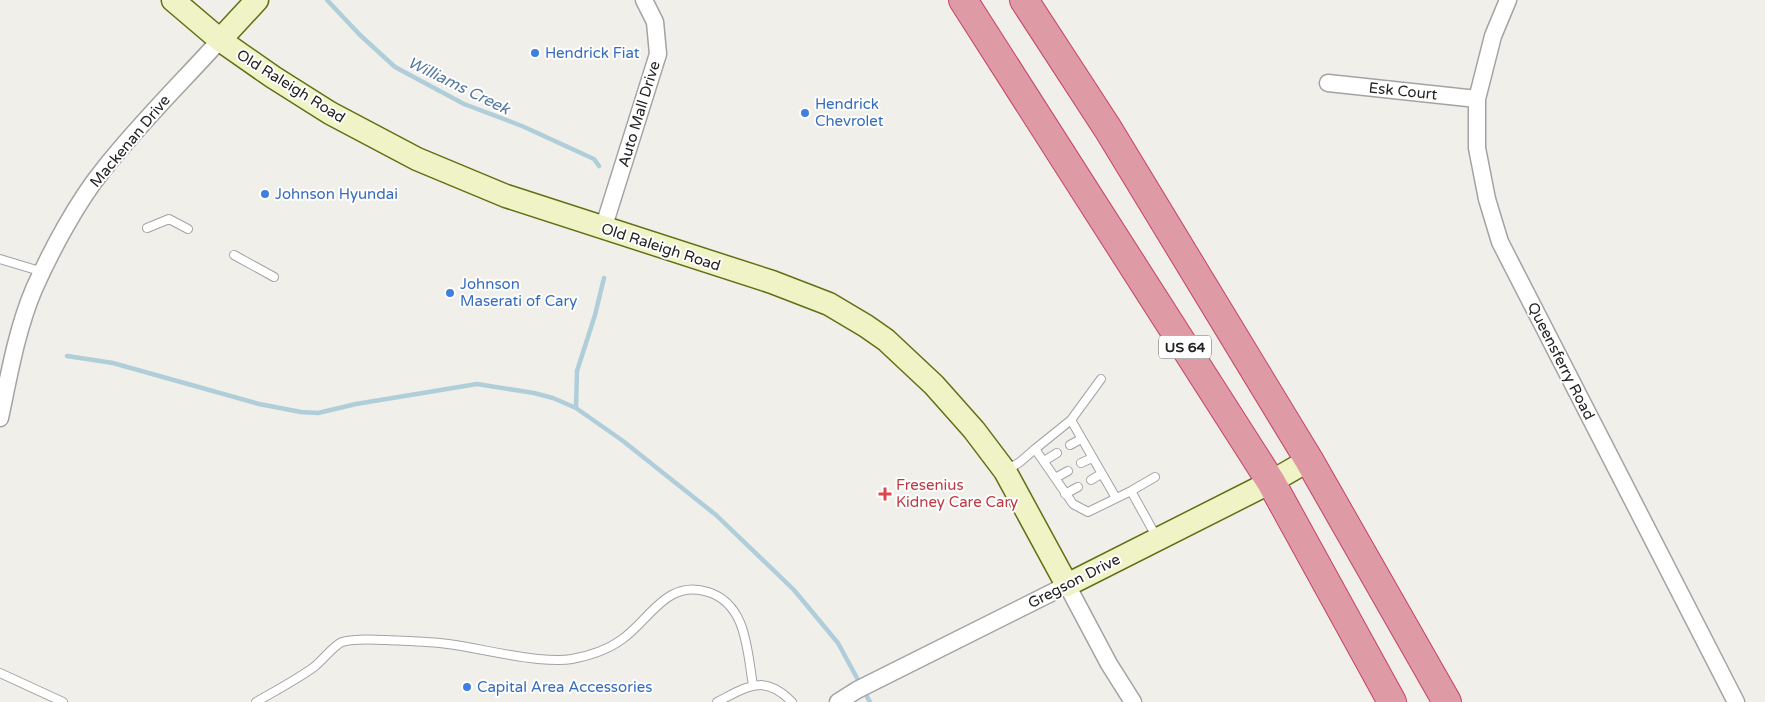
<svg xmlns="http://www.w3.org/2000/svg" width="1765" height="702" font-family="'Varela Round',sans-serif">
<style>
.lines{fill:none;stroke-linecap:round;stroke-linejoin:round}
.stream{stroke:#b0ced9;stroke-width:4.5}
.lane-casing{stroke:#a3a3a3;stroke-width:10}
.street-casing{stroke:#a3a3a3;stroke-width:19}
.secondary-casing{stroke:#626f12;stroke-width:25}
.highway-casing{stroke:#c83e68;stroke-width:30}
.lane{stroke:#fff;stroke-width:8}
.street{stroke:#fff;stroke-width:16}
.secondary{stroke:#eff3c5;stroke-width:22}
.highway{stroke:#de9ba5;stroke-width:28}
.shop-dot{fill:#3f7fe0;stroke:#fff;stroke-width:2}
.health-dot{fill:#e0444e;stroke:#fff;stroke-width:2}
.labels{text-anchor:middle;stroke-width:4;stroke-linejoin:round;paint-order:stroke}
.shield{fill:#fff;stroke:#646464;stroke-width:1}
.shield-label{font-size:14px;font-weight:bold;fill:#222}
.shop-label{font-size:15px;fill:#366cbe;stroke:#fff;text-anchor:start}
.street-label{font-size:15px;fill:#222;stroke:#fff}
.health-label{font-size:15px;fill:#be3a42;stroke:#fff;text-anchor:start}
.water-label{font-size:16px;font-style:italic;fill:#5478a0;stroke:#fff}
</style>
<rect width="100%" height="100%" fill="#f1efea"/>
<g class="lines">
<!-- stream -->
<path class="stream" d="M 327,0 L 360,35 L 395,67 L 464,104 L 522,126 L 594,159 L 599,166
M 67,356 L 113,363 L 259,404 L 301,412 L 318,413 L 356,404 L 477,384 L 534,393 L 553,398 L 576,408 L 623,441 L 716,515 L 794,590 L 838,643 L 870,702
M 576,408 L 577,371 L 595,315 L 604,278"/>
<defs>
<path id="lane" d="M 147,228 L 169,219 L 188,229
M 234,255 L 274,277
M 0,259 L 43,272
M 1071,420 L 1101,379
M 1070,445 L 1081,439
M 1035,449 L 1071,420 L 1116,498
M 1044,461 L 1057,453
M 1081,463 L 1092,458
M 1007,470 L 1020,462 L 1035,449 L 1073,504 L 1088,512 L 1131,491 L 1156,536
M 1055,478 L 1068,471
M 1091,480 L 1101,474
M 1131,491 L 1155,477
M 1065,494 L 1078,487
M 0,673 L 63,702
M 256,702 C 275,691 296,680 314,667 C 322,661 334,645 342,642 C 357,638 373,640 387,640 C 407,641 428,641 448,644 C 478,648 507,656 538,659 C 549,660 561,661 572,659 C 588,656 607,650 621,640 C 650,620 666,579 708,592 C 747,604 747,651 753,685
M 717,702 C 747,687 764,673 792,702"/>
<path id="street" d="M 1508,0 L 1493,36 L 1477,99 L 1477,148 L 1487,199 L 1500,242 L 1736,702
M 1328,83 L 1477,99
M 603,229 L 658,54 L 655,22 L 644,0
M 0,418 C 9,375 17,329 34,289 C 51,251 77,202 103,170 C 139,124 181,83 220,40
M 838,702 L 857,690 L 1067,585 L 1109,664 L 1133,702"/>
<path id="secondary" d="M 173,0 L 220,40 L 273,77 L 330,113 L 417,159 L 506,196 L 772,282 L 829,304 L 866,326 L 886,340 L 934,385 L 974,430 L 1005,471 L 1067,585 L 1271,482 L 1309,460
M 220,40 L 257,0"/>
<path id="highway" d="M 963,0 L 1271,482 L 1392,702
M 1024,0 L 1108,129 L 1309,460 L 1447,702"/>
</defs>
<!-- lane casing -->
<use href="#lane" class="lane-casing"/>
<!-- street casing -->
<use href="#street" class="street-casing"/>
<!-- secondary casing -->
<use href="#secondary" class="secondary-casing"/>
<!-- highway casing -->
<use href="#highway" class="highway-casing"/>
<!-- lane -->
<use href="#lane" class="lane"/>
<!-- street -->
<use href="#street" class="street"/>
<!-- secondary -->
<use href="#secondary" class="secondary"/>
<!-- highway -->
<use href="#highway" class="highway"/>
</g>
<!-- markers -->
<g class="shop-dot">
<circle cx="535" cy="53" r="5"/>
<circle cx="805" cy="113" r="5"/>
<circle cx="265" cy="194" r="5"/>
<circle cx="450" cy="293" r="5"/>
<circle cx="467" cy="687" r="5"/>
</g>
<path class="health-dot" d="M882.5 486.5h5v5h5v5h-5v5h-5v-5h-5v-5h5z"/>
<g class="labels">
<!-- shield labels -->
<rect class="shield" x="1159" y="335.5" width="52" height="23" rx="4"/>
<g class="shield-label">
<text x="1185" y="352">US 64</text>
</g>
<!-- shop labels -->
<g class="shop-label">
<text x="545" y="58">Hendrick Fiat</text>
<text x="815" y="109">Hendrick<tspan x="815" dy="17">Chevrolet</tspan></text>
<text x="275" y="199">Johnson Hyundai</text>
<text x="460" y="289">Johnson<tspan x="460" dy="17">Maserati of Cary</tspan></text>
<text x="477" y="692">Capital Area Accessories</text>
</g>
<!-- street labels -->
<g class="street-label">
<text transform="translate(291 86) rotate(32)" y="5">Old Raleigh Road</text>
<text transform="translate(1403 91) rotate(6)" y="5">Esk Court</text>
<text transform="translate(639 114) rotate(-73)" y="5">Auto Mall Drive</text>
<text transform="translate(130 141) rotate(-50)" y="5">Mackenan Drive</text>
<text transform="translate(661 247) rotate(18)" y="5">Old Raleigh Road</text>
<text transform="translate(1561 361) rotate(63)" y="5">Queensferry Road</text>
<text transform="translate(1074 581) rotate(-27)" y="5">Gregson Drive</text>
</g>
<!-- health labels -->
<g class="health-label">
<text x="896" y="490">Fresenius<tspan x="896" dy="17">Kidney Care Cary</tspan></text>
</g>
<!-- water labels -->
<g class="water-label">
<text transform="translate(459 85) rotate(26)" y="6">Williams Creek</text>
</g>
</g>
</svg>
